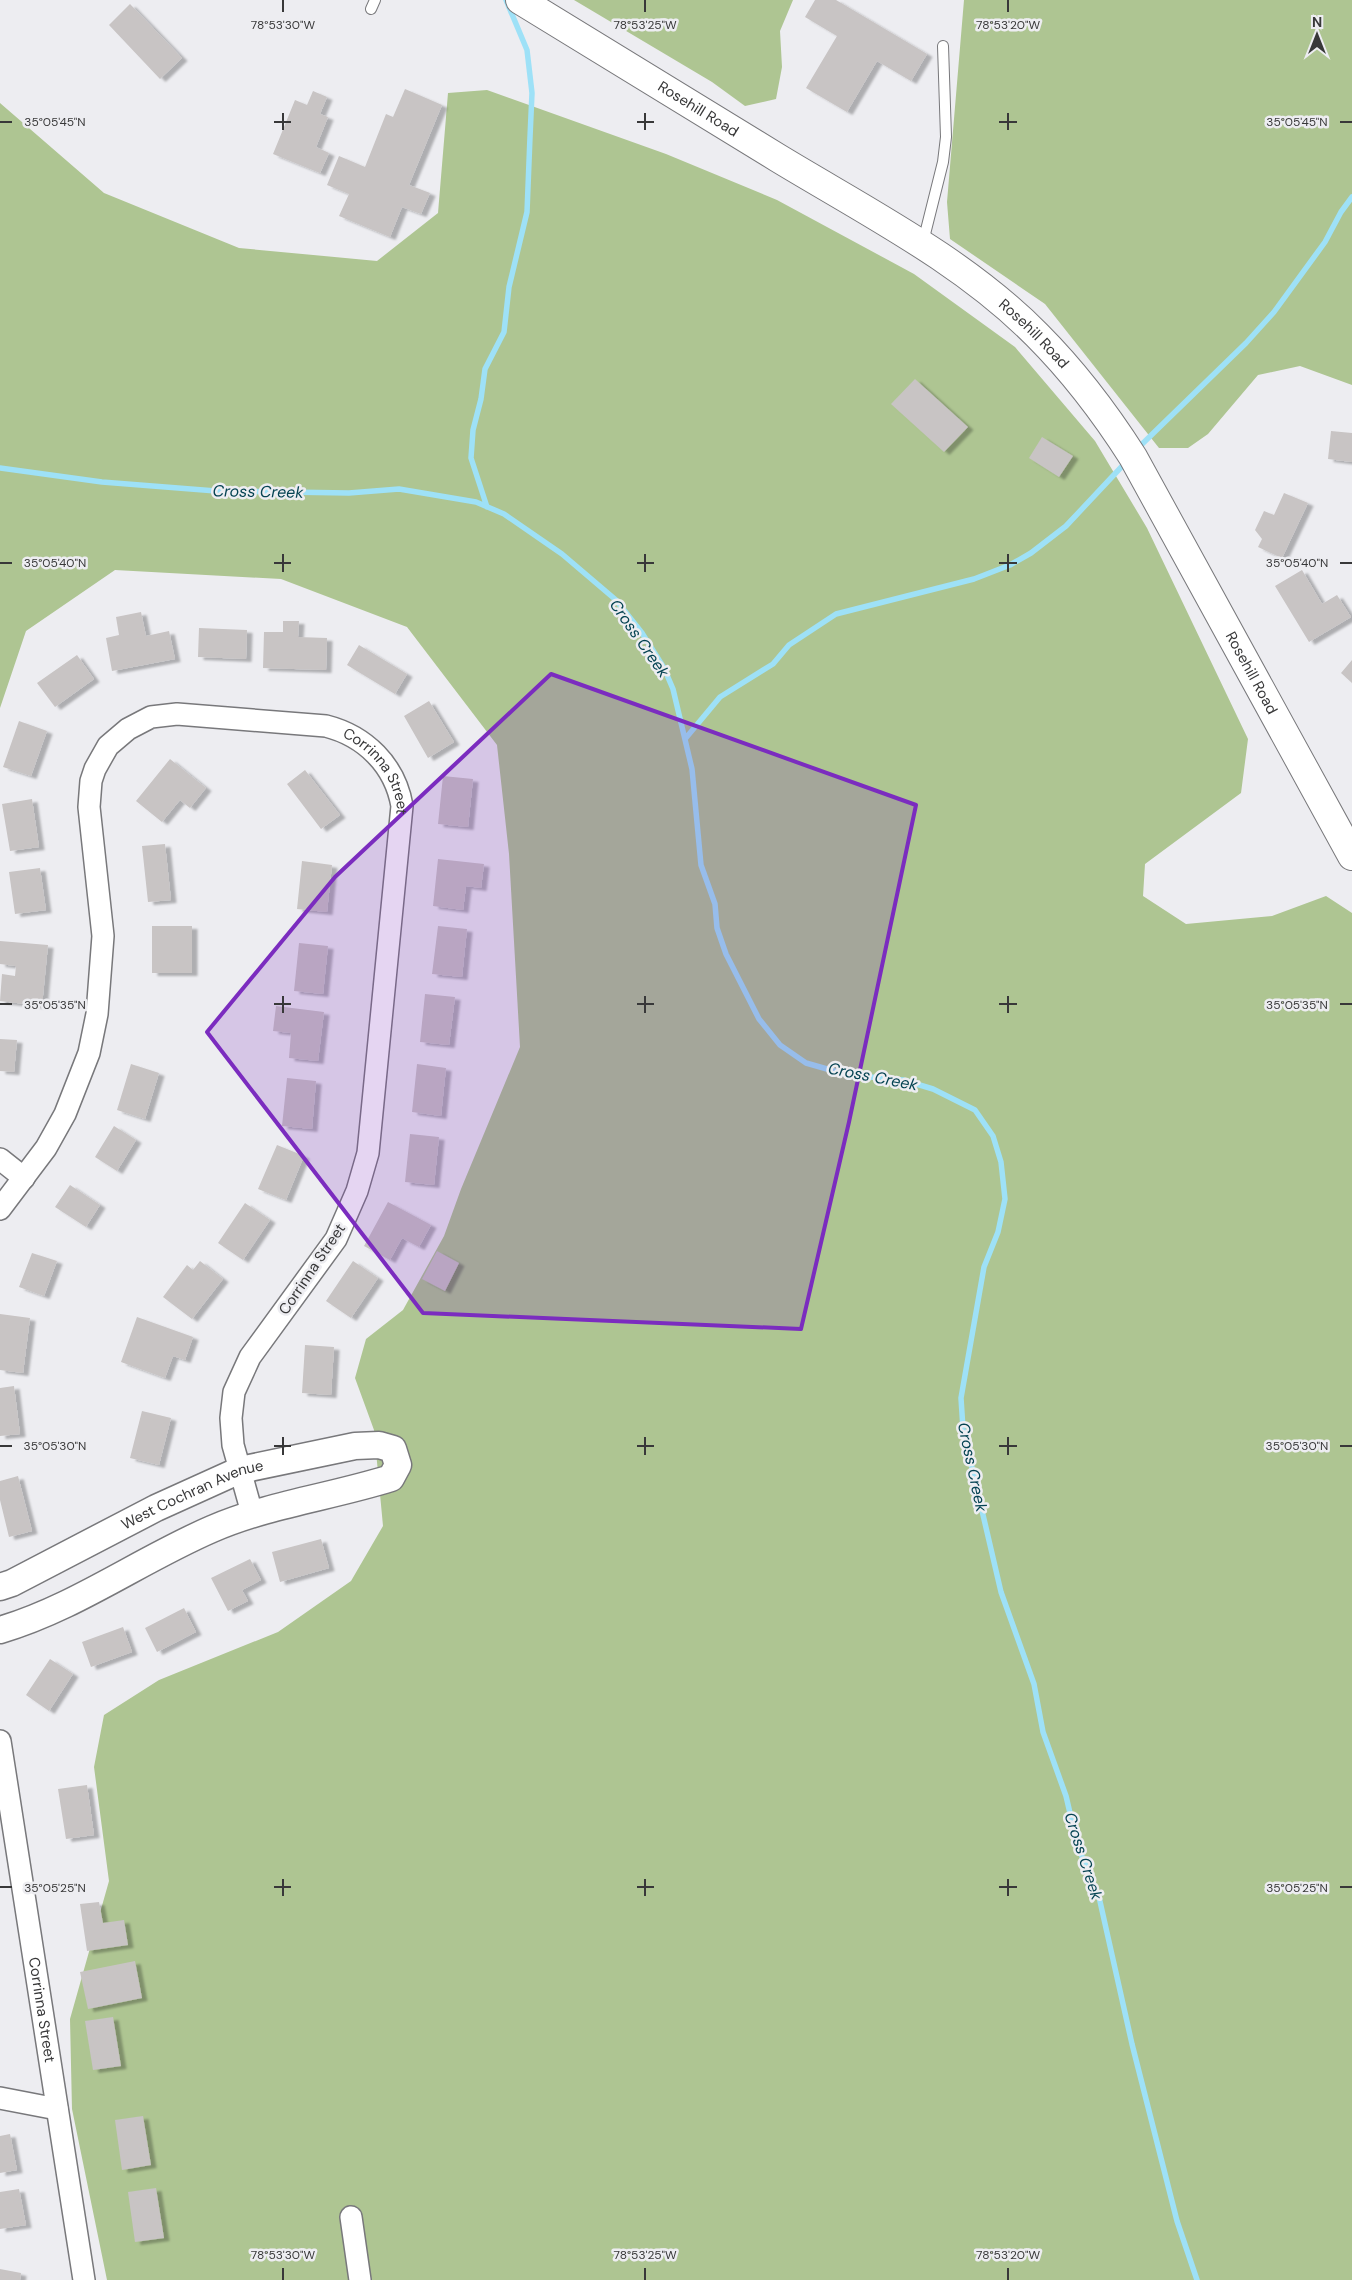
<svg xmlns="http://www.w3.org/2000/svg" width="1352" height="2280" font-family="'DM Sans',sans-serif">
<style>
.forest{fill:#aec592}
.lines{fill:none;stroke-linecap:round;stroke-linejoin:round}
.stream{stroke:#9ee1f7;stroke-width:5.5}
.building{fill:#c8c4c4;filter:url(#shadow)}
.service-casing{stroke:#78787b;stroke-width:12}
.minor-casing{stroke:#78787b;stroke-width:24}
.tertiary-casing{stroke:#78787b;stroke-width:29}
.secondary-casing{stroke:#78787b;stroke-width:30}
.service{stroke:#fff;stroke-width:10}
.minor{stroke:#fff;stroke-width:21}
.tertiary{stroke:#fff;stroke-width:26}
.secondary{stroke:#fff;stroke-width:28}
.marked{fill:#7b2cbf;fill-opacity:0.2;stroke:#7b2cbf;stroke-width:4;stroke-linejoin:round}
.ticks{fill:none;stroke:#383839;stroke-width:2}
.labels{text-anchor:middle;stroke-width:5;stroke-linejoin:round;paint-order:stroke}
.street-label{font-size:15px;fill:#383839;stroke:#ededf1}
.water-label{font-size:16px;font-style:italic;fill:#054352;stroke:#ededf1}
.ticks-label{font-size:12px;text-anchor:middle;fill:#383839;stroke:#ededf1;stroke-width:5;stroke-linejoin:round;paint-order:stroke}
</style>
<defs>
<filter id="shadow"><feDropShadow dx="5.5" dy="3" stdDeviation="1" flood-color="#0004"/></filter>
</defs>
<rect width="100%" height="100%" fill="#ededf1"/>
<!-- forest -->
<path class="forest" d="M 574,0 L 793,0 L 780,31 L 782,67 L 776,99 L 745,106 L 712,82 Z
M 964,0 L 1352,0 L 1352,385 L 1300,366 L 1258,375 L 1208,434 L 1188,448 L 1159,448 L 1045,304 L 950,239 L 947,202 Z
M 487,90 L 666,154 L 777,200 L 914,274 L 1015,347 L 1095,441 L 1147,528 L 1248,739 L 1241,793 L 1145,864 L 1143,896 L 1186,924 L 1272,916 L 1326,896 L 1352,913 L 1352,2280 L 107,2280 L 72,2109 L 70,2019 L 109,1881 L 94,1767 L 104,1715 L 159,1680 L 278,1632 L 351,1581 L 383,1526 L 374,1430 L 355,1378 L 366,1339 L 403,1310 L 444,1236 L 461,1189 L 520,1047 L 509,854 L 497,745 L 407,627 L 281,579 L 115,570 L 26,631 L 0,708 L 0,103 L 104,193 L 239,248 L 377,261 L 438,213 L 448,93 Z"/>
<g class="lines">
<!-- stream -->
<path class="stream" d="M 1137,449 L 1246,343 L 1274,312 L 1325,242 L 1341,212 L 1352,197
M 0,468 L 102,482 L 216,491 L 349,493 L 399,489 L 476,502 L 504,514 L 562,554 L 616,600 L 642,633 L 664,668 L 673,689 L 692,769 L 701,865 L 715,904 L 717,928 L 726,954 L 759,1019 L 780,1045 L 806,1063 L 848,1075 L 903,1080 L 933,1089 L 975,1110 L 993,1136 L 1001,1162 L 1005,1199 L 998,1232 L 984,1267 L 961,1398 L 963,1429 L 1001,1592 L 1034,1684 L 1043,1732 L 1066,1796 L 1078,1847 L 1099,1897 L 1132,2044 L 1177,2221 L 1197,2280
M 487,507 L 471,458 L 473,430 L 481,399 L 485,369 L 504,332 L 509,287 L 527,212 L 530,137 L 532,93 L 527,50 L 506,0
M 685,739 L 720,697 L 773,664 L 789,645 L 836,614 L 974,579 L 1010,565 L 1031,553 L 1066,526 L 1126,462"/>
</g>
<!-- building -->
<path class="building" d="M 815,0 L 836,0 L 927,54 L 911,81 L 877,61 L 847,112 L 806,88 L 837,36 L 805,17 Z
M 130,4 L 182,58 L 160,79 L 109,25 Z
M 405,89 L 442,105 L 409,185 L 430,193 L 421,214 L 402,207 L 390,237 L 339,216 L 349,194 L 327,185 L 339,156 L 365,167 L 386,114 L 393,117 Z
M 313,91 L 327,97 L 320,114 L 328,117 L 316,147 L 329,153 L 320,173 L 273,154 L 295,100 L 307,105 Z
M 915,379 L 968,427 L 944,452 L 891,404 Z
M 1331,431 L 1352,433 L 1352,462 L 1328,459 Z
M 1042,437 L 1073,456 L 1059,477 L 1029,458 Z
M 1284,493 L 1308,503 L 1282,558 L 1258,547 L 1262,539 L 1255,530 L 1264,511 L 1274,515 Z
M 1302,570 L 1322,604 L 1337,595 L 1351,617 L 1309,642 L 1275,586 Z
M 141,612 L 146,636 L 169,631 L 175,659 L 112,671 L 106,638 L 119,635 L 116,617 Z
M 283,621 L 299,621 L 298,637 L 327,638 L 326,670 L 263,668 L 264,632 L 283,632 Z
M 199,628 L 247,630 L 246,659 L 198,657 Z
M 359,645 L 407,674 L 395,694 L 347,665 Z
M 77,655 L 94,679 L 55,707 L 37,683 Z
M 1352,660 L 1352,683 L 1341,673 Z
M 429,701 L 454,742 L 428,758 L 404,716 Z
M 19,721 L 47,731 L 31,776 L 3,767 Z
M 170,759 L 206,788 L 190,808 L 180,800 L 162,822 L 136,801 Z
M 305,770 L 340,815 L 321,829 L 287,784 Z
M 443,776 L 473,779 L 468,827 L 438,824 Z
M 32,799 L 39,847 L 10,851 L 2,804 Z
M 165,844 L 171,900 L 148,902 L 142,846 Z
M 438,859 L 484,864 L 481,888 L 466,886 L 463,910 L 433,906 Z
M 302,861 L 332,865 L 327,912 L 297,909 Z
M 40,868 L 46,910 L 15,914 L 9,872 Z
M 152,926 L 192,926 L 192,973 L 152,973 Z
M 438,926 L 467,929 L 462,977 L 432,974 Z
M 0,941 L 48,945 L 42,1006 L 0,1001 L 2,974 L 15,976 L 16,966 L 0,964 Z
M 299,943 L 328,946 L 323,994 L 294,991 Z
M 425,994 L 455,997 L 449,1045 L 420,1042 Z
M 276,1006 L 324,1012 L 318,1061 L 289,1058 L 291,1033 L 273,1031 Z
M 0,1039 L 17,1040 L 14,1072 L 0,1071 Z
M 131,1064 L 159,1073 L 145,1119 L 117,1110 Z
M 417,1064 L 446,1068 L 441,1116 L 412,1112 Z
M 287,1078 L 316,1081 L 312,1129 L 282,1126 Z
M 114,1126 L 136,1140 L 117,1171 L 95,1157 Z
M 410,1134 L 439,1137 L 434,1185 L 405,1182 Z
M 277,1145 L 304,1156 L 286,1200 L 258,1189 Z
M 70,1185 L 100,1205 L 86,1227 L 55,1207 Z
M 388,1202 L 431,1225 L 419,1247 L 402,1238 L 390,1260 L 364,1246 Z
M 245,1203 L 270,1220 L 243,1260 L 218,1243 Z
M 437,1251 L 459,1263 L 445,1291 L 422,1279 Z
M 32,1253 L 57,1261 L 44,1296 L 19,1287 Z
M 200,1261 L 223,1279 L 192,1319 L 163,1297 L 187,1265 L 193,1270 Z
M 353,1261 L 378,1278 L 351,1318 L 326,1301 Z
M 0,1314 L 30,1318 L 23,1373 L 0,1370 Z
M 137,1317 L 193,1337 L 185,1360 L 173,1356 L 165,1378 L 121,1362 Z
M 305,1345 L 334,1347 L 331,1395 L 302,1393 Z
M 14,1386 L 20,1434 L 0,1436 L 0,1388 Z
M 142,1411 L 171,1418 L 159,1465 L 130,1458 Z
M 18,1476 L 32,1531 L 9,1537 L 0,1500 L 0,1481 Z
M 321,1539 L 329,1568 L 280,1582 L 272,1552 Z
M 250,1559 L 261,1580 L 242,1590 L 248,1601 L 228,1611 L 211,1578 Z
M 184,1608 L 196,1632 L 157,1652 L 145,1628 Z
M 123,1627 L 132,1652 L 91,1667 L 82,1642 Z
M 50,1659 L 73,1674 L 49,1711 L 26,1695 Z
M 87,1785 L 94,1835 L 66,1839 L 58,1789 Z
M 99,1902 L 103,1923 L 124,1920 L 128,1945 L 87,1951 L 80,1904 Z
M 135,1961 L 142,1998 L 88,2009 L 80,1972 Z
M 113,2017 L 121,2066 L 93,2070 L 85,2021 Z
M 143,2116 L 151,2165 L 122,2170 L 115,2120 Z
M 10,2134 L 17,2170 L 0,2173 L 0,2136 Z
M 156,2188 L 164,2238 L 135,2242 L 128,2192 Z
M 19,2189 L 26,2225 L 0,2229 L 0,2192 Z
M 0,2269 L 21,2273 L 20,2280 L 0,2280 Z"/>
<g class="lines">
<defs>
<path id="service" d="M 371,9 L 375,0
M 923,242 L 943,162 L 946,137 L 943,46"/>
<g id="minor">
<path d="M 0,1159 L 24,1178"/>
<path id="s1" d="M 0,1209 L 46,1148 L 65,1114 L 89,1053 L 97,1014 L 103,936 L 89,807 L 91,781 L 95,769 L 108,746 L 128,729 L 151,717 L 177,714 L 326,726 C 365,736 395,765 402,806 L 368,1153 L 357,1191 L 336,1239 L 250,1357 L 234,1392 L 231,1418 L 233,1445 L 252,1513"/>
<path id="s2" d="M 0,1741 L 84,2280"/>
<path d="M 0,2098 L 57,2109"/>
<path d="M 351,2217 L 360,2280"/>
</g>
<g id="tertiary">
<path id="s3" d="M 0,1587 L 12,1583 L 156,1508 L 240,1470 L 355,1446 L 379,1445 L 393,1449 L 398,1465 L 391,1478 C 331,1497 270,1504 212,1529 C 140,1560 75,1608 0,1630"/>
</g>
<g id="secondary">
<path id="s4" d="M 520,0 C 606,52 692,105 778,158 C 867,212 964,261 1037,335 C 1074,372 1105,413 1133,457 L 1352,856"/>
</g>
</defs>
<!-- service casing -->
<use href="#service" class="service-casing"/>
<!-- minor casing -->
<use href="#minor" class="minor-casing"/>
<!-- tertiary casing -->
<use href="#tertiary" class="tertiary-casing"/>
<!-- secondary casing -->
<use href="#secondary" class="secondary-casing"/>
<!-- service -->
<use href="#service" class="service"/>
<!-- minor -->
<use href="#minor" class="minor"/>
<!-- tertiary -->
<use href="#tertiary" class="tertiary"/>
<!-- secondary -->
<use href="#secondary" class="secondary"/>
</g>
<!-- marked area -->
<path class="marked" d="M 551,674 L 916,805 L 849,1122 L 801,1329 L 423,1313 L 207,1032 L 335,877 Z"/>
<!-- ticks -->
<path class="ticks" d="M 283,0 L 283,12M 645,0 L 645,12M 1008,0 L 1008,12M 283,113 L 283,130M 645,113 L 645,130M 1008,113 L 1008,130M 0,122 L 12,122M 274,122 L 291,122M 637,122 L 654,122M 999,122 L 1017,122M 1340,122 L 1352,122M 283,554 L 283,572M 645,554 L 645,572M 1008,554 L 1008,572M 0,563 L 12,563M 274,563 L 291,563M 637,563 L 654,563M 999,563 L 1017,563M 1340,563 L 1352,563M 283,996 L 283,1013M 645,996 L 645,1013M 1008,996 L 1008,1013M 0,1004 L 12,1004M 274,1004 L 291,1004M 637,1004 L 654,1004M 999,1004 L 1017,1004M 1340,1004 L 1352,1004M 283,1437 L 283,1455M 645,1437 L 645,1455M 1008,1437 L 1008,1455M 0,1446 L 12,1446M 274,1446 L 291,1446M 637,1446 L 654,1446M 999,1446 L 1017,1446M 1340,1446 L 1352,1446M 283,1879 L 283,1896M 645,1879 L 645,1896M 1008,1879 L 1008,1896M 0,1887 L 12,1887M 274,1887 L 291,1887M 637,1887 L 654,1887M 999,1887 L 1017,1887M 1340,1887 L 1352,1887M 283,2268 L 283,2280M 645,2268 L 645,2280M 1008,2268 L 1008,2280"/>
<g class="labels">
<!-- street labels -->
<g class="street-label">
<text dy="5" stroke="none"><textPath href="#s4" startOffset="209">Rosehill Road</textPath></text>
<text dy="5" stroke="none"><textPath href="#s4" startOffset="614">Rosehill Road</textPath></text>
<text dy="5" stroke="none"><textPath href="#s4" startOffset="1019">Rosehill Road</textPath></text>
<text dy="5" stroke="none"><textPath href="#s1" startOffset="794">Corrinna Street</textPath></text>
<text transform="translate(312 1269) rotate(-56)" y="5">Corrinna Street</text>
<text dy="5" stroke="none"><textPath href="#s3" startOffset="214">West Cochran Avenue</textPath></text>
<text dy="5" stroke="none"><textPath href="#s2" startOffset="272">Corrinna Street</textPath></text>
</g>
<!-- water labels -->
<g class="water-label">
<text transform="translate(258 491) rotate(1)" y="6">Cross Creek</text>
<text transform="translate(640 638) rotate(55)" y="6">Cross Creek</text>
<text transform="translate(873 1076) rotate(11)" y="6">Cross Creek</text>
<text transform="translate(973 1467) rotate(78)" y="6">Cross Creek</text>
<text transform="translate(1084 1856) rotate(72)" y="6">Cross Creek</text>
</g>
</g>
<g class="ticks-label">
<text x="283" y="29">78°53'30"W</text>
<text x="645" y="29">78°53'25"W</text>
<text x="1008" y="29">78°53'20"W</text>
<text x="55" y="126">35°05'45"N</text>
<text x="1297" y="126">35°05'45"N</text>
<text x="55" y="567">35°05'40"N</text>
<text x="1297" y="567">35°05'40"N</text>
<text x="55" y="1009">35°05'35"N</text>
<text x="1297" y="1009">35°05'35"N</text>
<text x="55" y="1450">35°05'30"N</text>
<text x="1297" y="1450">35°05'30"N</text>
<text x="55" y="1892">35°05'25"N</text>
<text x="1297" y="1892">35°05'25"N</text>
<text x="283" y="2259">78°53'30"W</text>
<text x="645" y="2259">78°53'25"W</text>
<text x="1008" y="2259">78°53'20"W</text>
</g>
<!-- north arrow -->
<g transform="translate(1317 35)" stroke="#ededf1" stroke-width="4" paint-order="stroke">
<path d="M0-4L9 19L0 12L-9 19Z" fill="#383839"/>
<text y="-8" font-size="14" font-weight="bold" text-anchor="middle" fill="#383839">N</text>
</g>
</svg>
